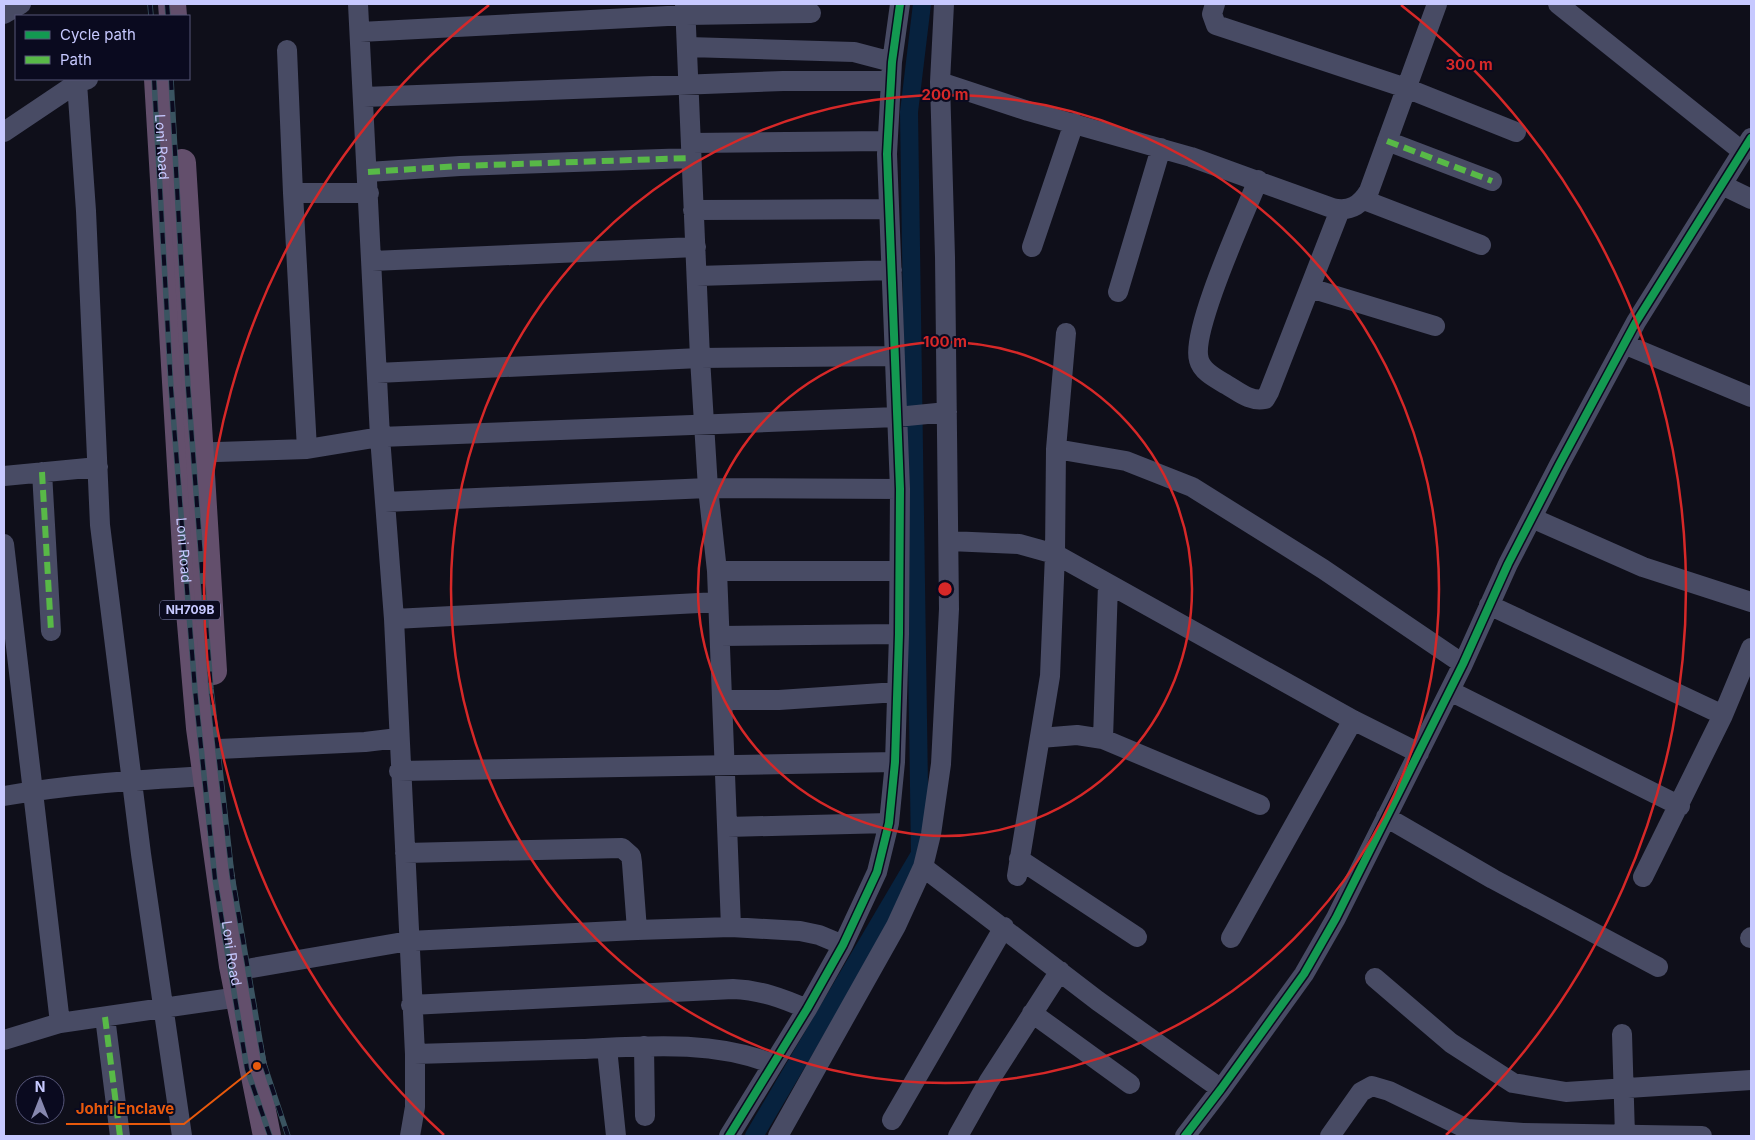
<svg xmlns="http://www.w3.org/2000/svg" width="1755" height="1140" font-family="Inter,sans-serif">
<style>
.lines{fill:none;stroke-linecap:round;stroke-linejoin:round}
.canal{stroke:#07223e;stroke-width:18}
.minor{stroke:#484b64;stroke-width:20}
.highway{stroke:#634f6c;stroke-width:28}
.rail-casing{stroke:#3a5461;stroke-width:5.5}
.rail{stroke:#0a0a1f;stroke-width:4;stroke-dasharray:11;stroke-linecap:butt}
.quiet{stroke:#58b947;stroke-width:6;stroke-dasharray:12 6;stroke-linecap:butt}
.cycleway-casing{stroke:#0a0a1f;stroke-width:11}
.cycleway{stroke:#139951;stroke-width:8}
.ring{fill:none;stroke:#d62828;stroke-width:2.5}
.labels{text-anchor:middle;stroke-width:4;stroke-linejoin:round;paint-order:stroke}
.shield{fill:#0a0a1f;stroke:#8e90bc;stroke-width:1}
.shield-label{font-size:12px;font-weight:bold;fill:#c7c9ff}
.street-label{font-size:14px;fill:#c7c9ff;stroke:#0a0a1f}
.centre{fill:#d62828;stroke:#0a0a1f;stroke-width:2.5}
.ring-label{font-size:15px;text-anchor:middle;font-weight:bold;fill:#d62828;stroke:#0a0a1f;stroke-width:4;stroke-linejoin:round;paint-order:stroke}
.leader{fill:none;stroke:#e8590c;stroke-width:2}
.callout-dot{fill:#e8590c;stroke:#0a0a1f;stroke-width:2}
.callout-label{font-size:15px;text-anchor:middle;font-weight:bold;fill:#e8590c;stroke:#0a0a1f;stroke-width:4;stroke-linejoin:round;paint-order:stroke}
</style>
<rect width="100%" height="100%" fill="#0f0f1a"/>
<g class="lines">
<!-- canal -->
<path class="canal" d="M 754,1136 L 920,854 L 909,112 L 922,4"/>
<!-- minor -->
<path class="minor" d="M 358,4 L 380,437 L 394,619 L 415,1054 L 415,1107 L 410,1136
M 685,4 L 700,358 L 708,488 L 717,571 L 731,927
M 1215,4 L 1212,14 L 1216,25 L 1406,88 L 1516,132
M 1558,4 L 1743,152
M 4,14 L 21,4
M 360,32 L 687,15 L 811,13
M 688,47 L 854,52 L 892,62
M 287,50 L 293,193
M 940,82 L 1028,111 L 1191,157 L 1332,208 C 1349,212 1360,206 1369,191 L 1437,4
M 77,83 L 86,211 L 100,525 L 141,854 L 182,1136
M 364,97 L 783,81 L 890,81
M 4,132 L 77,83 L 88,79
M 1387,141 L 1492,181
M 691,143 L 887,141
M 368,172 L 460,166 L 691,158
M 1258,180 C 1245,213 1190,332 1199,360 C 1202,372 1217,379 1227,385 C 1239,392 1250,402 1265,399 L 1269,392 L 1340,210
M 1722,185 L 1751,199
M 1364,200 L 1481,245
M 693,210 L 888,209
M 1032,247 L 1074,123
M 372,261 L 696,247
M 697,276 L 892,270
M 1310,288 L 1435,326
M 1118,292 L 1161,148
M 1624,344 L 1751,397
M 377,373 L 700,358 L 895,356
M 307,449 L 293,193 L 369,193
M 1056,449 L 1126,461 L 1192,487 L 1323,569 L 1463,664
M 186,453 L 307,449 L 380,437 L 897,417 L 947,412
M 42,472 L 51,631
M 4,476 L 98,467
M 385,502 L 708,488 L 900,489
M 1532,518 L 1643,567 L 1751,602
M 949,541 L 1019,544 L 1055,554 L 1353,720 L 1419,753
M 4,544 L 60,1023
M 717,571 L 899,571
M 1489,605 L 1723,715
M 394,619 L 718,602
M 720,636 L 899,634
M 1450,691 L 1680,806
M 722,700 L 779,700 L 897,692
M 1040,738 L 1077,735 L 1103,739 L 1260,805
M 1103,739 L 1108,584
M 219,749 L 365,742 L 398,738
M 399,771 L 895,762
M 4,796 C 71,784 139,780 207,776
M 1386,817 L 1493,879 L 1658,967
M 727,827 L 889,823
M 405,853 L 622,848 L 631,856 L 632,863 L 637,930
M 1019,859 L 1137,937
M 923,867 L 1098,1001 L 1221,1089
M 1017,876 L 1050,676 L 1055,554 L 1056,449 L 1066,333
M 1643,877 L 1723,715 L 1751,648
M 1231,938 L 1353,720
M 1750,938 L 1751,937
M 252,968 L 409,941 L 637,930 L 731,927 L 800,931 L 819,935 L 843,945
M 1375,978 L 1451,1043 L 1513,1083 L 1566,1092 L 1751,1080
M 411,1005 L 733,989 C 760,990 782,998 807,1009
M 1032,1013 L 1130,1084
M 105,1017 L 120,1136
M 1622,1034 L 1625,1136
M 4,1040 L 60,1023 L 239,997
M 644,1046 L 645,1116
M 607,1048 L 616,1136
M 415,1054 C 470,1052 526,1051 582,1049 C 646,1046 713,1040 773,1064
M 892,1120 L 1004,927
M 729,1136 L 807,1009 L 843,945 L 877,872 L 889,823 L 895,762 L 899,634 L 900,489 L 887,154 L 892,62 L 900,4
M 778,1136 L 896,926 L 923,867 L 931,834 L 941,764 L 949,609 L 945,257 L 940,82 L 944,4
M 958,1136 L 989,1081 L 1060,971
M 1185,1136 L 1221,1089 L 1304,974 L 1336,918 L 1463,664 L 1508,564 L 1559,465 L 1636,322 L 1751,138
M 1330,1136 L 1361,1092 L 1372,1086 L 1389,1091 L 1467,1129 L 1523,1133 L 1702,1136"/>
<!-- highway -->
<g class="highway">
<path d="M 172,4 L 173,16"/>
<path id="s1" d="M 158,79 L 189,600 L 200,728 L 233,966 L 267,1136"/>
<path d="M 182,163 L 213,671"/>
</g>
<defs>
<g id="rail">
<path d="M 150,4 L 151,16"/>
<path d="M 167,4 L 168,16"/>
<path id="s2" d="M 154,79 L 171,388 L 195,690 L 215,879 L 247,1069 L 270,1136"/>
<path d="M 171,79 L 188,387 L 211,689 L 232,876 L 264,1064 L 288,1136"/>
</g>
</defs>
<!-- rail casing -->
<use href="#rail" class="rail-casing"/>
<!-- rail -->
<use href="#rail" class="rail"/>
<!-- quiet -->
<path class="quiet" d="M 1387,141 L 1492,181
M 368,172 L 460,166 L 691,158
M 42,472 L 51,631
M 105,1017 L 120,1136"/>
<defs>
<path id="cycleway" d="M 729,1136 L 807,1009 L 843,945 L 877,872 L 889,823 L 895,762 L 899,634 L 900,489 L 887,154 L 892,62 L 900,4
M 1185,1136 L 1221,1089 L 1304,974 L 1336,918 L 1463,664 L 1508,564 L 1559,465 L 1636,322 L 1751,138"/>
</defs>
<!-- cycleway casing -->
<use href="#cycleway" class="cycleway-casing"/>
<!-- cycleway -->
<use href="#cycleway" class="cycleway"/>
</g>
<!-- distance rings -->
<g class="ring">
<circle cx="945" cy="589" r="247"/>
<circle cx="945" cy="589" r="494"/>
<path d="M444 1135A741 741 0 0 1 489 5M1401 5A741 741 0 0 1 1446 1135"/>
</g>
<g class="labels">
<!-- shield labels -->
<rect class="shield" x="160" y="600.5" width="60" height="19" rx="4"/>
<g class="shield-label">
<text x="190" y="614">NH709B</text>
</g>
<!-- street labels -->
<g class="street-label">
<text dy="5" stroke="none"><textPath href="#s1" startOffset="68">Loni Road</textPath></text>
<text dy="5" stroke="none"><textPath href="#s2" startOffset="472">Loni Road</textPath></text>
<text dy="5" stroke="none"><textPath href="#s1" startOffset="878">Loni Road</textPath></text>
</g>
</g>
<circle cx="945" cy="589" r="8" class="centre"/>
<g class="ring-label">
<text x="1469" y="70">300 m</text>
<text x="945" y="100">200 m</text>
<text x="945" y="347">100 m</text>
</g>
<!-- callouts -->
<path class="leader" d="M257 1066L184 1124H66"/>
<circle class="callout-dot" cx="257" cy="1066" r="5"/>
<g class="callout-label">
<text x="125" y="1114">Johri Enclave</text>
</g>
<!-- border -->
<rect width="1755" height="1140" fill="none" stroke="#c7c9ff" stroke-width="10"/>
<!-- legend -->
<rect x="15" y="15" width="175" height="65" fill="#0a0a1f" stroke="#565679"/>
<rect x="25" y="31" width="25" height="8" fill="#139951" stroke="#565679"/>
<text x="60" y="40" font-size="15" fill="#c7c9ff">Cycle path</text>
<rect x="25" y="56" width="25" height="8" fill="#58b947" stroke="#565679"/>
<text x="60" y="65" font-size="15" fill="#c7c9ff">Path</text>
<!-- north arrow -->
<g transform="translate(40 1100)"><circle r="24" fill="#0a0a1f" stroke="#565679"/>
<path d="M0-4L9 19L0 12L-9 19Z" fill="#8788af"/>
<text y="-8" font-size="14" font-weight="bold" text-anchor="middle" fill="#c7c9ff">N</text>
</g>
</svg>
